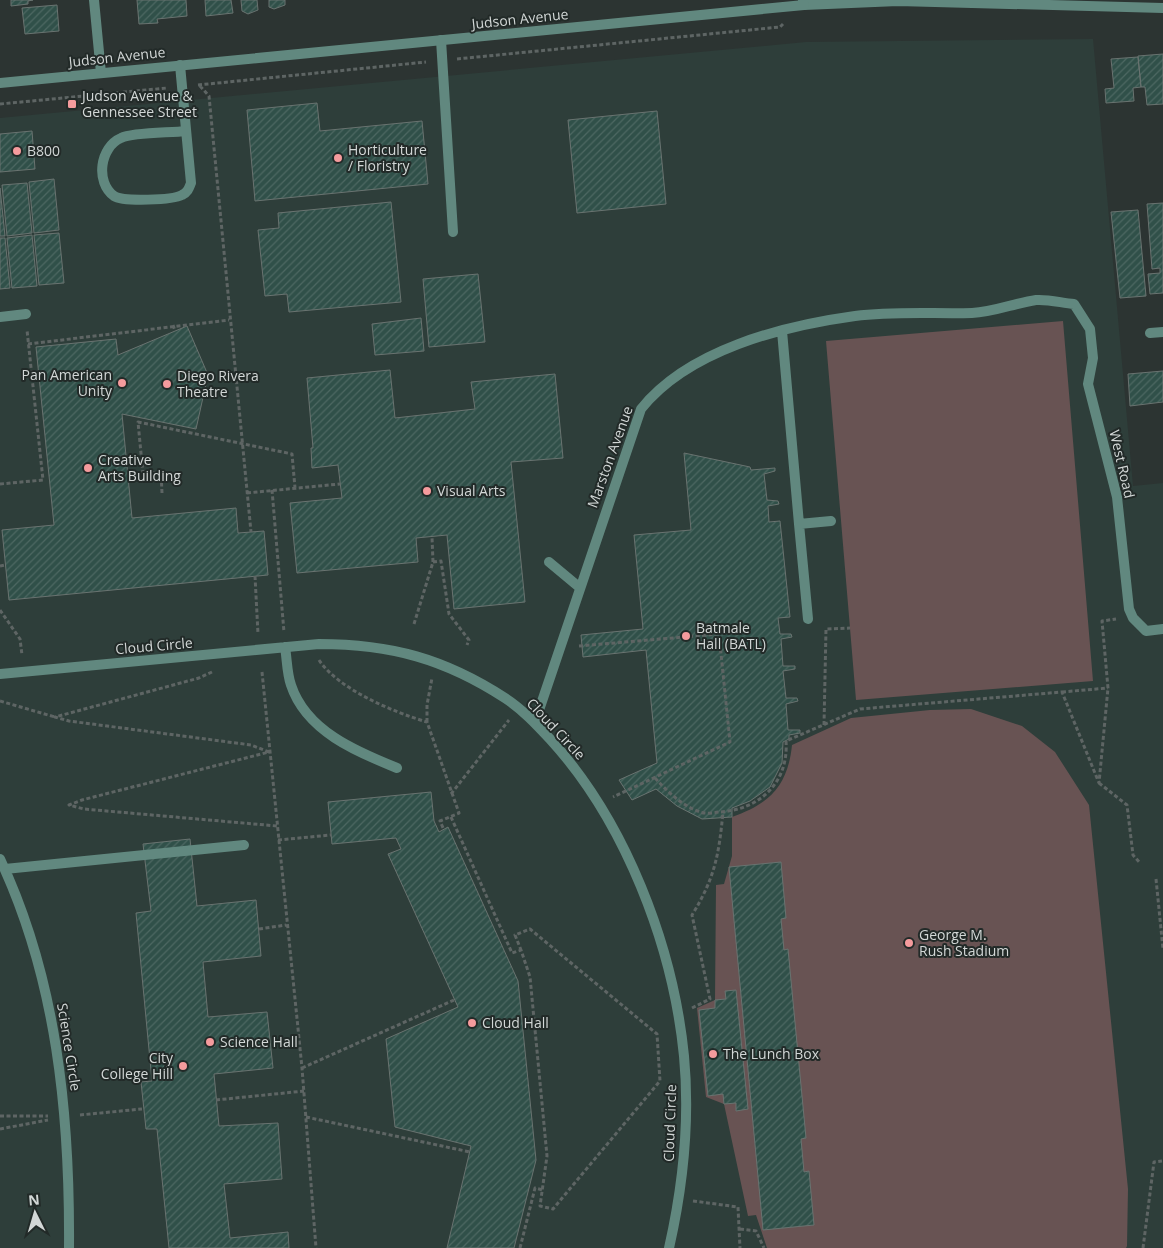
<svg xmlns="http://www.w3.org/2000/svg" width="1163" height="1248" font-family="'Open Sans',sans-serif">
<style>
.built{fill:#2e3e3a}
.pitch{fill:#685353}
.building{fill:url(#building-hatch);stroke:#697370}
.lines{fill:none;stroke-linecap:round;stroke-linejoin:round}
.path{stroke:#5e6564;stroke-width:3;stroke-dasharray:4 2.5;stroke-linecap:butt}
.service{stroke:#61887f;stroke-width:10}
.minor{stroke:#61887f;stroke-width:10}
.tertiary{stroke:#61887f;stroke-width:10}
.poi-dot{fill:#f59b9d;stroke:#222a28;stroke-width:2}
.labels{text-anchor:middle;stroke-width:4;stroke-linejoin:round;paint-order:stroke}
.street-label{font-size:14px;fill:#d2d7d6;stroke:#222a28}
.poi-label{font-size:14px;fill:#d2d7d6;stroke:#222a28;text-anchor:start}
</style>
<defs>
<pattern id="building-hatch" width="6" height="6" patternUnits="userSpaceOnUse" patternTransform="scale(1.25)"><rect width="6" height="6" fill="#305049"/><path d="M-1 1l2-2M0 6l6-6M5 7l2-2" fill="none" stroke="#4d6862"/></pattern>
</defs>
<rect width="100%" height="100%" fill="#2c3432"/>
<!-- built -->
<path class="built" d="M 1093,39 L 1133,486 L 1163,483 L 1163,1248 L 0,1248 L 0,118 L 806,42 Z"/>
<!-- pitch -->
<path class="pitch" d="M 1063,321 L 1093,681 L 856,700 L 826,341 Z
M 971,709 L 1022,726 L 1055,752 L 1089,805 L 1128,1189 L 1127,1246 L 1126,1248 L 767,1248 L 756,1215 L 748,1216 L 724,1104 L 706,1097 L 697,1008 L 715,1000 L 716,885 L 724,884 L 732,856 L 732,817 C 770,804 788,785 792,745 L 851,718 L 930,710 Z"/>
<!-- building -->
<path class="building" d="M 11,0 L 33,0 L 28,1 L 28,4 L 11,6 Z
M 137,0 L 186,0 L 187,16 L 157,19 L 158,23 L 139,24 Z
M 205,0 L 231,0 L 233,13 L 206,16 Z
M 241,0 L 257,0 L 258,10 L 248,14 L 242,11 Z
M 269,0 L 285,0 L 285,5 L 274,9 L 269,7 Z
M 57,5 L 59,31 L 25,34 L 22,8 Z
M 1163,54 L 1163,104 L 1147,105 L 1145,87 L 1141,87 L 1138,56 Z
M 1138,57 L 1141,87 L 1133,88 L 1134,101 L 1106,103 L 1105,89 L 1114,88 L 1111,59 Z
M 317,103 L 320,131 L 422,121 L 428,184 L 255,201 L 247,110 Z
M 657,111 L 666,204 L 577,213 L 568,120 Z
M 32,131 L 35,169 L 0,172 L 0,134 Z
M 54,179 L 59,230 L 34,233 L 29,182 Z
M 27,183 L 32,233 L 7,236 L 2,185 Z
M 0,188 L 5,236 L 0,236 Z
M 391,202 L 401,302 L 289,312 L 287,294 L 265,296 L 258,230 L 279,228 L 278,213 Z
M 1163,203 L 1163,293 L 1150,294 L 1148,274 L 1160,273 L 1160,268 L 1152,269 L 1147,204 Z
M 1138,210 L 1146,296 L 1120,298 L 1111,212 Z
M 59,233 L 64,283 L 39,285 L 34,235 Z
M 32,235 L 37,286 L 12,288 L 7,238 Z
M 0,238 L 5,238 L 10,288 L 0,289 Z
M 478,274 L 485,342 L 429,347 L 423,279 Z
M 421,318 L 424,351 L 375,355 L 372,324 Z
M 187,326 L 208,375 L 196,429 L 122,414 L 132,518 L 236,508 L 238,533 L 264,531 L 268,575 L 9,600 L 2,530 L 54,525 L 36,347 L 116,339 L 118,355 Z
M 390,370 L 395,418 L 475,409 L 471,382 L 555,374 L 563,458 L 511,462 L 525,602 L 454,609 L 447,535 L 416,538 L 418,562 L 297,573 L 290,503 L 342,498 L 338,465 L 312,468 L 311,448 L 313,448 L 307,378 Z
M 1163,371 L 1163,402 L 1130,406 L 1128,374 Z
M 684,453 L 750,467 L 751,470 L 775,468 L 775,471 L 764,474 L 767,500 L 778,501 L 779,504 L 768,506 L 769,522 L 780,521 L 790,617 L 778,618 L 780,634 L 791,634 L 792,637 L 781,639 L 783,666 L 795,666 L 795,669 L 783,671 L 786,698 L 797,698 L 798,701 L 786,704 L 788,730 L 800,730 L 800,733 L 789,735 L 789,739 L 783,742 L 782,763 L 770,787 L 750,801 L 732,808 L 732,817 L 702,819 L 677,806 L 656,789 L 632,800 L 619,780 L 657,763 L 646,650 L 583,657 L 581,635 L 643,629 L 634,535 L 691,530 Z
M 431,792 L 434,821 L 439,832 L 448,827 L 518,981 L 536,1160 L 514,1248 L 447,1248 L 471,1146 L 395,1127 L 386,1039 L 458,1007 L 388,854 L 401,849 L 396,838 L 332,844 L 328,802 Z
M 190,839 L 197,906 L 256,900 L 261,956 L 203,962 L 208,1017 L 267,1012 L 273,1068 L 214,1074 L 219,1126 L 278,1123 L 282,1179 L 224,1184 L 230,1238 L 288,1232 L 289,1248 L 169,1248 L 157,1129 L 146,1129 L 141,1082 L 152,1081 L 136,913 L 151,911 L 143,844 Z
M 781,862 L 786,918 L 781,919 L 784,950 L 788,949 L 806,1138 L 801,1139 L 804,1172 L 809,1171 L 814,1225 L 763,1230 L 729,867 Z
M 736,990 L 748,1109 L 736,1111 L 736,1103 L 724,1104 L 723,1094 L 708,1096 L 699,1010 L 715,1008 L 715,1000 L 726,999 L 725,991 Z"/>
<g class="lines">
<!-- path -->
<path class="path" d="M 457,59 L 780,27 L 783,24
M 198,85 L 426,62
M 200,86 L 209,96 L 251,532
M 0,104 L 167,88
M 173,325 L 175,331
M 28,344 L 229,320
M 0,484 L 43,480 L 27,330
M 272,490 L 284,632
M 162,493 L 161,472 L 143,474 L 138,422 L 292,454 L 295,488
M 247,493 L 340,484
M 433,562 L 441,561 L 449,614 L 469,640 L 467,645
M 0,566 L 5,565
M 255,576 L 258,634
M 0,610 L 20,639 L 22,655
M 414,624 L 433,562 L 432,537
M 579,646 L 719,634 L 730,742 L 613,797
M 319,660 C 338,689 393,712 427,722 L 459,813 L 440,821 L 444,830
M 212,672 L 199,678 L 55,717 L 69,721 L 251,745 L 269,752 L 82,800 L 69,805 L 84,809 L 277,826
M 262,672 L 302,1068 L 316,1248
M 1062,692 L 1108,688
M 0,701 L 55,717
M 427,722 L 427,705 L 432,678
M 824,725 L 826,629 L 850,628
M 655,778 C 668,792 681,805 700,812 C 705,814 713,813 719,812 C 759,810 789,783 786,741 L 860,709 L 1062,692 L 1099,783 L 1108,688 L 1102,621 L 1116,619
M 1099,783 L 1127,805 L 1133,855 L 1140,863
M 451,794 L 509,720
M 451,817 L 512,953 L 521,950 L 530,977 L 547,1156 L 540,1206 L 553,1209 L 660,1081 L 657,1034 L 530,929 L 515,935 L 521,950
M 278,840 L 331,835
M 1156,879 L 1163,949
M 259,929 L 286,925
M 692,1008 L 710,999 L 692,915 C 715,878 719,854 723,812
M 302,1068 L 454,1000
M 216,1100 L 304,1091
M 80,1115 L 142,1109
M 0,1116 L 48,1116
M 306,1117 L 470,1152
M 0,1129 L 48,1120
M 693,1201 L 738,1207 L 740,1248
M 740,1229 L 756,1231 L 764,1248
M 520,1248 L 535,1188 L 543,1190
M 1143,1248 L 1154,1162 L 1162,1161"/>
<!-- service -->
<path class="service" d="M 441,40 L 453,232
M 180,65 L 191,183 C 189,188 188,192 182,195 C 173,200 123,202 114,196 C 95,182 100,147 121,138 C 134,132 170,133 186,131
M 0,317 L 26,314
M 782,331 L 799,524 L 831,521
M 799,524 L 808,619
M 549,562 L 579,587
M 285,647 C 287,659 287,674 291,685 C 306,731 357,752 397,768
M 0,674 L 319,644 C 391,644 445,659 505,698 C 522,709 536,724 550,739 C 625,821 673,945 684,1056 C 690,1120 683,1186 669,1248
M 535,722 L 641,409 C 688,350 782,326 855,316 C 894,311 934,314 972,313 C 994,312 1015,303 1036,300 C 1048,299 1062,303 1074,304 L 1090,329 L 1093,358 L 1088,384 L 1117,497 L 1129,609 L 1133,618 L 1146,631 L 1163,629
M 0,859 C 57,980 70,1115 69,1248
M 5,869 L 244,845"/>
<!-- minor -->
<path class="minor" d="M 94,0 L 101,73
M 803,0 L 804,5 L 898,1 L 1163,8
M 1150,333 L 1163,332"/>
<!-- tertiary -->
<path class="tertiary" d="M 0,83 L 804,5"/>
</g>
<!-- markers -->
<g class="poi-dot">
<rect x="67" y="99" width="10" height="10" rx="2.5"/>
<circle cx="17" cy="151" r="5"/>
<circle cx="338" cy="158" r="5"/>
<circle cx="122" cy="383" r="5"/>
<circle cx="167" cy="384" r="5"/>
<circle cx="88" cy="468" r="5"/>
<circle cx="427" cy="491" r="5"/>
<circle cx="686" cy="636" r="5"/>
<circle cx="909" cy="943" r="5"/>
<circle cx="472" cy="1023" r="5"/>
<circle cx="210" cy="1042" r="5"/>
<circle cx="713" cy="1054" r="5"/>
<circle cx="183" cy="1066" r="5"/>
</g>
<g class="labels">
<!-- street labels -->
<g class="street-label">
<text transform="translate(520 19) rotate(-6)" y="5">Judson Avenue</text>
<text transform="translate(117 57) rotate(-6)" y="5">Judson Avenue</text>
<text transform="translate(610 457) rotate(-70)" y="5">Marston Avenue</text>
<text transform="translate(1122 464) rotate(77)" y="5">West Road</text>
<text transform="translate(154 646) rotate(-5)" y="5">Cloud Circle</text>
<text transform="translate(556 729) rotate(47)" y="5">Cloud Circle</text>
<text transform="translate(69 1047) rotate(81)" y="5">Science Circle</text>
<text transform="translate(670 1123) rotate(-88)" y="5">Cloud Circle</text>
</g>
<!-- poi labels -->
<g class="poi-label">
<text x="82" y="101">Judson Avenue &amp;<tspan x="82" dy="16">Gennessee Street</tspan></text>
<text x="348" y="155">Horticulture<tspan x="348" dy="16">/ Floristry</tspan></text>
<text x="27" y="156">B800</text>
<text x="112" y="380" text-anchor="end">Pan American<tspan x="112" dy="16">Unity</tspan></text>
<text x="177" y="381">Diego Rivera<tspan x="177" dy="16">Theatre</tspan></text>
<text x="98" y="465">Creative<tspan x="98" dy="16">Arts Building</tspan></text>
<text x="437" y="496">Visual Arts</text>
<text x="696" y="633">Batmale<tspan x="696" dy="16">Hall (BATL)</tspan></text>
<text x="919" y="940">George M.<tspan x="919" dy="16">Rush Stadium</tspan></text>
<text x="482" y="1028">Cloud Hall</text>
<text x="220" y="1047">Science Hall</text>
<text x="723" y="1059">The Lunch Box</text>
<text x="173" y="1063" text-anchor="end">City<tspan x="173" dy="16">College Hill</tspan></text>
</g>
</g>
<!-- north arrow -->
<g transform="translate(35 1213) rotate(355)" stroke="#222a28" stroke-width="4" paint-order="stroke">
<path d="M0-4L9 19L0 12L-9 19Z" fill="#d2d7d6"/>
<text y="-8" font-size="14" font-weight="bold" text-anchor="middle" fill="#d2d7d6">N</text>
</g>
</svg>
